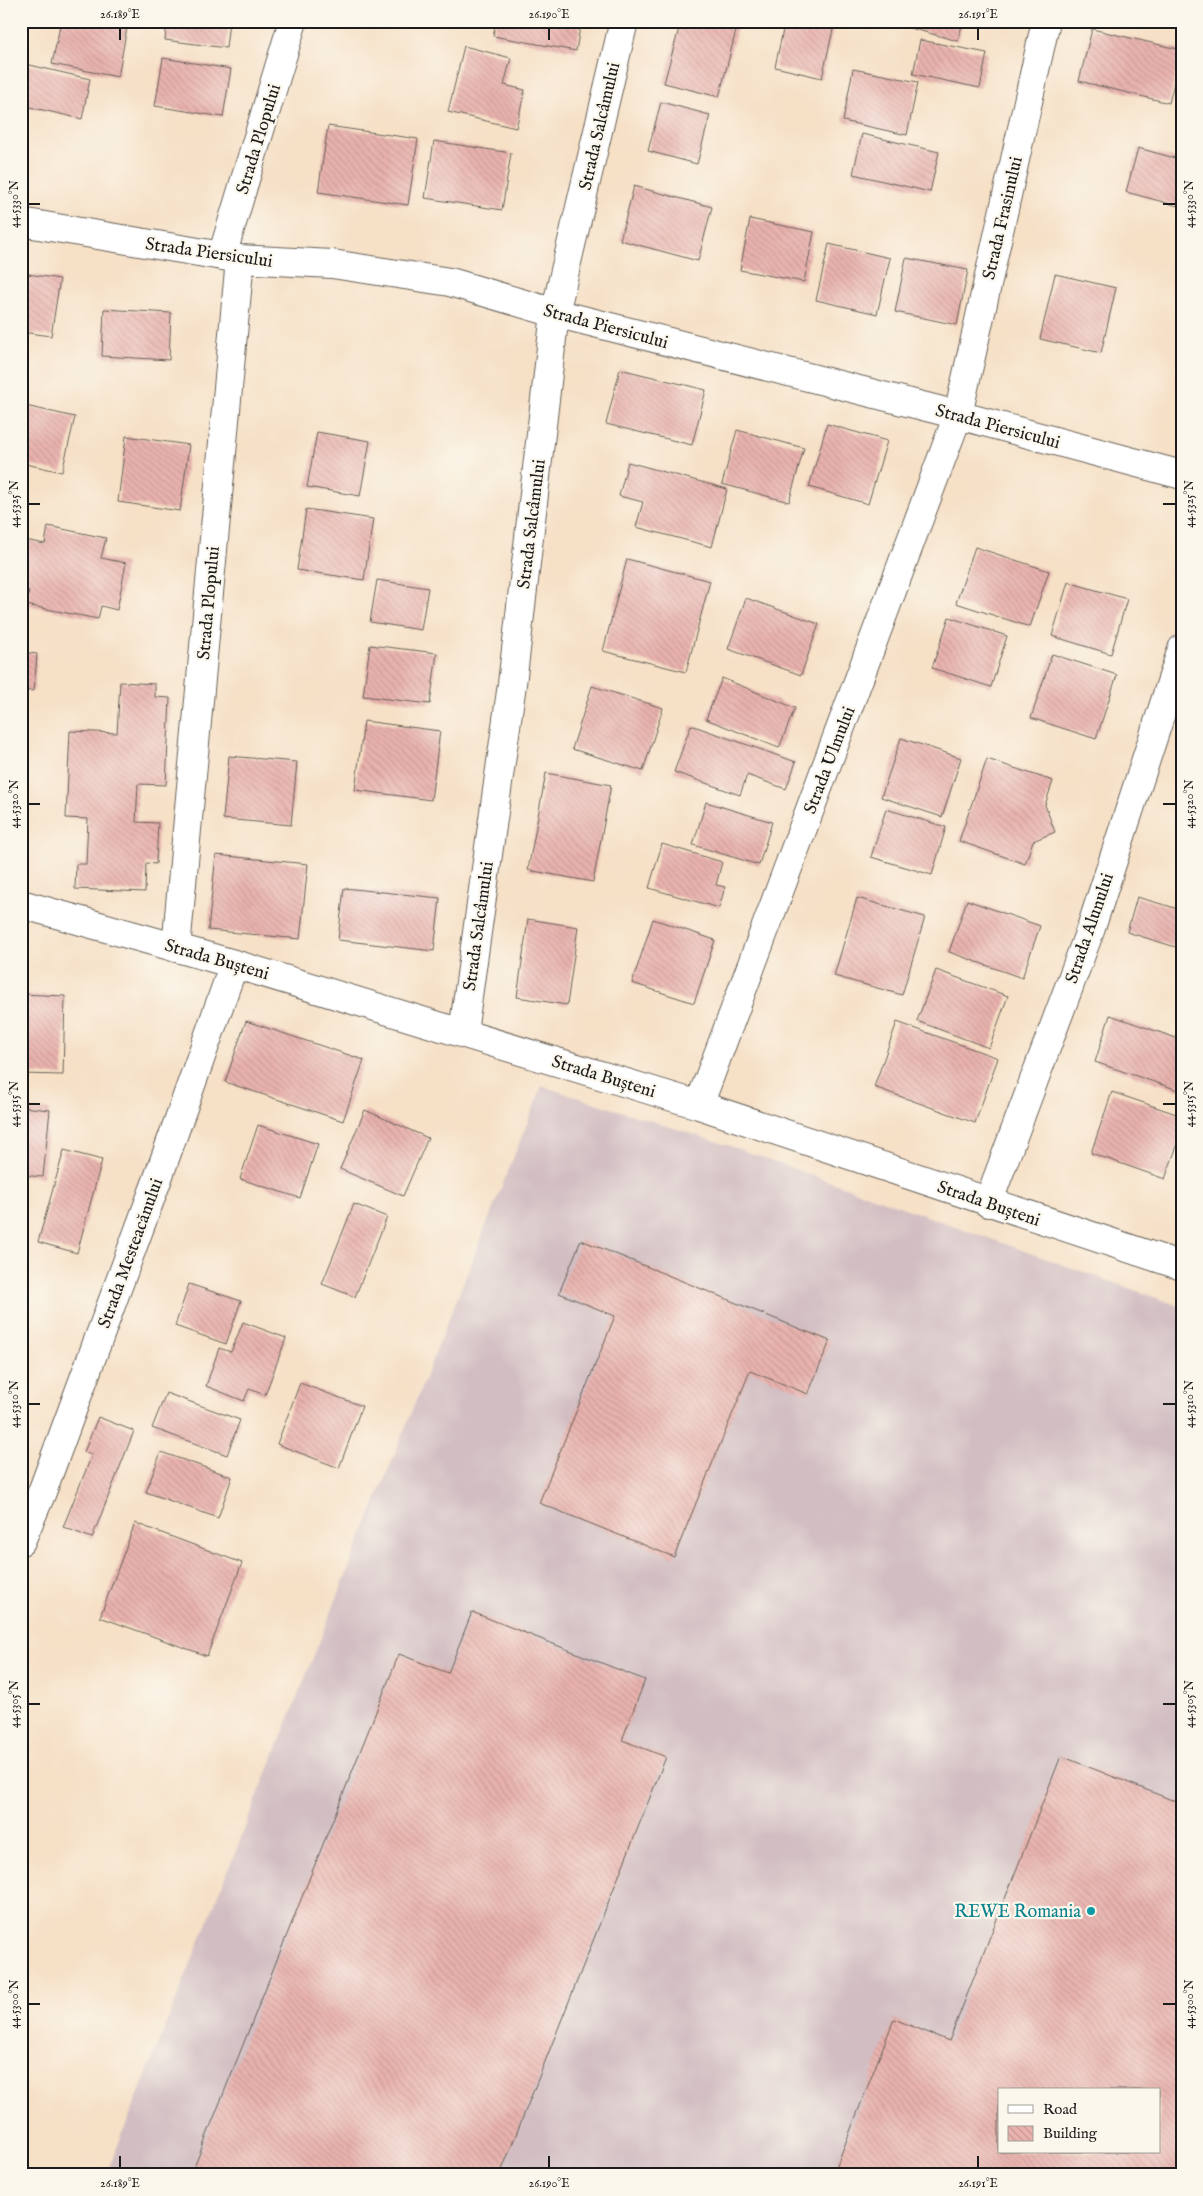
<svg xmlns="http://www.w3.org/2000/svg" width="1203" height="2196" font-family="'IM FELL English',serif">
<style>
.industrial{fill:#d2bec2;fill-rule:evenodd}
.building{fill:url(#building-back-hatch);fill-rule:evenodd}
.lines{fill:none;stroke-linecap:round;stroke-linejoin:round}
.street-casing{stroke:#686158;stroke-width:30}
.street{stroke:#fff;stroke-width:28}
.ticks{fill:none;stroke:#1c1c1c;stroke-width:2}
.culture-dot{fill:#0f9aa8;stroke:#fbf7ec;stroke-width:2}
.labels{text-anchor:middle;stroke-width:4.5;stroke-linejoin:round;paint-order:stroke}
.street-label{font-size:18px;fill:#1c1c1c;stroke:#fbf7ec}
.culture-label{font-size:18px;fill:#0d838f;stroke:#fbf7ec;text-anchor:end}
.neatline{fill:none;stroke:#1c1c1c;stroke-width:2}
.ticks-label{font-size:12px;text-anchor:middle;fill:#1c1c1c}
</style>
<defs>
<pattern id="building-back-hatch" width="6" height="6" patternUnits="userSpaceOnUse" patternTransform="scale(1.25)"><rect width="6" height="6" fill="#e9b2ae"/><path d="M-1 5l2 2M0 0l6 6M5-1l2 2" fill="none" stroke="#c79895"/></pattern>
</defs>
<rect width="100%" height="100%" fill="#fbf7ec"/>
<filter id="ink" filterUnits="userSpaceOnUse"><feTurbulence type="fractalNoise" baseFrequency=".02" numOctaves="2"/><feDisplacementMap in="SourceGraphic" scale="10" xChannelSelector="R" yChannelSelector="G"/><feConvolveMatrix kernelMatrix="1 2 1 2 8 2 1 2 1" color-interpolation-filters="sRGB"/></filter>
<filter id="wash" filterUnits="userSpaceOnUse"><feTurbulence type="fractalNoise" baseFrequency=".0096" numOctaves="4" result="noise"/><feDisplacementMap in="SourceGraphic" scale="20" xChannelSelector="R" yChannelSelector="G"/><feGaussianBlur stdDeviation="1.12" result="paint"/><feColorMatrix in="noise" values="0 0 0 0 0 0 0 0 0 0 0 0 0 0 0 0 0 1.4 0 .05"/><feComposite in="paint" operator="in"/></filter>
<g filter="url(#wash)">
<rect width="100%" height="100%" fill="#f6e0c6"/>
<!-- industrial -->
<path class="industrial" d="M 542,1086 L 730,1146 L 1182,1307 L 1182,2175 L 106,2175 ZM 999,2090 L 1159,2090 L 1159,2152 L 999,2152 Z"/>
<g id="blocks">
<!-- building -->
<path class="building" d="M 61,21 L 97,21 L 127,27 L 118,77 L 52,64 Z
M 167,21 L 229,21 L 226,48 L 165,40 Z
M 496,21 L 581,21 L 576,51 L 493,36 Z
M 681,21 L 714,21 L 737,27 L 719,97 L 664,83 Z
M 785,21 L 835,21 L 822,78 L 775,67 Z
M 884,21 L 963,21 L 958,41 Z
M 1092,29 L 1182,50 L 1169,103 L 1079,81 Z
M 920,40 L 987,53 L 980,88 L 913,74 Z
M 464,46 L 511,58 L 504,85 L 525,90 L 516,128 L 448,112 Z
M 163,58 L 231,69 L 223,117 L 155,106 Z
M 21,63 L 90,79 L 82,119 L 21,105 Z
M 853,69 L 918,82 L 907,135 L 843,121 Z
M 661,102 L 710,115 L 697,164 L 648,151 Z
M 328,126 L 418,139 L 408,205 L 318,192 Z
M 862,134 L 939,152 L 930,192 L 853,174 Z
M 434,141 L 511,153 L 502,210 L 425,198 Z
M 1138,148 L 1182,160 L 1182,207 L 1126,192 Z
M 634,186 L 712,207 L 698,261 L 620,240 Z
M 750,219 L 814,232 L 804,282 L 740,270 Z
M 829,244 L 890,258 L 877,314 L 816,300 Z
M 906,258 L 968,270 L 957,325 L 895,312 Z
M 21,273 L 60,279 L 51,336 L 21,332 Z
M 1055,274 L 1116,288 L 1101,353 L 1040,339 Z
M 104,309 L 171,313 L 169,360 L 102,356 Z
M 620,369 L 706,390 L 692,445 L 606,424 Z
M 21,405 L 75,417 L 62,472 L 21,463 Z
M 827,424 L 887,441 L 868,504 L 809,487 Z
M 737,430 L 804,448 L 789,502 L 722,484 Z
M 317,432 L 370,441 L 360,496 L 307,487 Z
M 126,436 L 189,445 L 180,511 L 118,502 Z
M 628,462 L 727,489 L 712,547 L 636,527 L 643,502 L 619,496 Z
M 306,509 L 373,519 L 364,580 L 297,570 Z
M 48,526 L 106,538 L 101,558 L 126,563 L 117,610 L 101,606 L 98,619 L 26,605 L 29,591 L 21,589 L 21,560 L 25,540 L 45,544 Z
M 975,547 L 1049,571 L 1030,627 L 956,603 Z
M 627,559 L 710,581 L 686,672 L 603,651 Z
M 377,580 L 428,588 L 421,630 L 370,622 Z
M 1068,582 L 1127,599 L 1111,654 L 1052,636 Z
M 746,598 L 819,624 L 801,675 L 728,649 Z
M 949,617 L 1007,636 L 991,687 L 932,668 Z
M 370,645 L 437,653 L 430,704 L 363,696 Z
M 21,652 L 37,654 L 34,691 L 21,690 Z
M 1052,654 L 1117,675 L 1096,739 L 1031,718 Z
M 722,678 L 795,708 L 779,748 L 706,719 Z
M 120,682 L 155,684 L 155,697 L 170,698 L 166,785 L 138,784 L 136,822 L 158,823 L 156,864 L 146,863 L 145,892 L 75,889 L 76,864 L 86,864 L 88,819 L 66,818 L 70,731 L 117,733 Z
M 592,686 L 663,708 L 643,771 L 572,749 Z
M 364,721 L 440,731 L 431,800 L 355,790 Z
M 691,725 L 796,762 L 786,789 L 747,775 L 740,795 L 674,772 Z
M 901,738 L 961,758 L 942,817 L 881,797 Z
M 229,756 L 297,762 L 291,825 L 223,819 Z
M 987,759 L 1053,781 L 1045,805 L 1055,832 L 1033,841 L 1025,864 L 959,841 Z
M 546,773 L 611,785 L 593,882 L 528,870 Z
M 706,802 L 772,822 L 759,865 L 693,845 Z
M 886,809 L 946,827 L 932,875 L 871,857 Z
M 662,844 L 722,862 L 716,885 L 725,887 L 719,908 L 649,888 Z
M 216,855 L 308,864 L 300,939 L 208,930 Z
M 344,888 L 440,898 L 434,951 L 338,940 Z
M 1137,897 L 1182,910 L 1182,949 L 1127,932 Z
M 857,898 L 925,917 L 902,995 L 834,976 Z
M 967,900 L 1040,926 L 1022,978 L 949,952 Z
M 528,919 L 578,927 L 567,1005 L 517,997 Z
M 653,919 L 715,940 L 694,1003 L 632,983 Z
M 936,970 L 1008,996 L 989,1048 L 917,1021 Z
M 21,994 L 65,996 L 63,1075 L 21,1074 Z
M 1110,1015 L 1182,1040 L 1182,1080 L 1178,1090 L 1095,1062 Z
M 246,1021 L 364,1060 L 343,1121 L 225,1082 Z
M 897,1022 L 998,1058 L 975,1123 L 874,1087 Z
M 1112,1092 L 1182,1116 L 1182,1132 L 1165,1179 L 1091,1153 Z
M 21,1107 L 50,1110 L 43,1177 L 21,1175 Z
M 365,1110 L 428,1138 L 403,1196 L 340,1169 Z
M 258,1125 L 318,1144 L 300,1198 L 240,1179 Z
M 64,1150 L 102,1160 L 77,1253 L 38,1242 Z
M 354,1204 L 387,1217 L 355,1297 L 322,1284 Z
M 581,1240 L 830,1341 L 808,1394 L 750,1371 L 674,1557 L 539,1503 L 615,1316 L 559,1293 Z
M 189,1284 L 241,1301 L 226,1344 L 175,1326 Z
M 243,1322 L 286,1338 L 265,1395 L 249,1389 L 244,1401 L 206,1386 L 219,1348 L 231,1352 Z
M 300,1383 L 362,1406 L 339,1468 L 277,1444 Z
M 166,1393 L 240,1420 L 227,1455 L 152,1428 Z
M 98,1417 L 134,1431 L 92,1538 L 63,1527 L 92,1455 L 84,1452 Z
M 161,1452 L 232,1477 L 218,1518 L 146,1492 Z
M 135,1523 L 242,1563 L 207,1656 L 100,1617 Z
M 472,1612 L 645,1680 L 622,1740 L 666,1757 L 500,2175 L 191,2175 L 399,1654 L 448,1673 Z
M 1061,1756 L 1182,1804 L 1182,2175 L 833,2175 L 894,2019 L 949,2041 ZM 999,2090 L 1159,2090 L 1159,2152 L 999,2152 Z"/>
</g>
</g>
<g filter="url(#ink)">
<use href="#blocks" fill-opacity="0" stroke="#686158" stroke-width="1"/>
<g class="lines">
<defs>
<path id="street" d="M 21,222 L 240,259 L 332,264 L 450,282 L 555,313 L 958,415 L 1182,475
M 222,256 L 293,21
M 21,904 L 234,964 L 699,1105 L 1182,1266
M 176,948 L 240,259
M 463,1032 L 512,684 L 555,313 L 624,21
M 699,1105 L 958,415 L 1046,21
M 988,1203 L 1091,928 L 1182,649
M 21,1541 L 42,1492 L 158,1178 L 234,964"/>
</defs>
<!-- street casing -->
<use href="#street" class="street-casing"/>
<!-- street -->
<use href="#street" class="street"/>
</g>
</g>
<!-- ticks -->
<path class="ticks" d="M 120,28 L 120,40M 549,28 L 549,40M 978,28 L 978,40M 28,204 L 40,204M 1163,204 L 1176,204M 28,504 L 40,504M 1163,504 L 1176,504M 28,804 L 40,804M 1163,804 L 1176,804M 28,1104 L 40,1104M 1163,1104 L 1176,1104M 28,1404 L 40,1404M 1163,1404 L 1176,1404M 28,1704 L 40,1704M 1163,1704 L 1176,1704M 28,2004 L 40,2004M 1163,2004 L 1176,2004M 120,2156 L 120,2168M 549,2156 L 549,2168M 978,2156 L 978,2168"/>
<!-- markers -->
<circle class="culture-dot" cx="1091" cy="1911" r="5"/>
<g class="labels">
<!-- street labels -->
<g class="street-label">
<text transform="translate(599 126) rotate(-77)" y="6">Strada Salcâmului</text>
<text transform="translate(258 139) rotate(-73)" y="6">Strada Plopului</text>
<text transform="translate(1002 218) rotate(-77)" y="6">Strada Frasinului</text>
<text transform="translate(209 252) rotate(8)" y="6">Strada Piersicului</text>
<text transform="translate(606 326) rotate(15)" y="6">Strada Piersicului</text>
<text transform="translate(998 426) rotate(15)" y="6">Strada Piersicului</text>
<text transform="translate(531 524) rotate(-83)" y="6">Strada Salcâmului</text>
<text transform="translate(208 603) rotate(-85)" y="6">Strada Plopului</text>
<text transform="translate(829 760) rotate(-69)" y="6">Strada Ulmului</text>
<text transform="translate(478 926) rotate(-82)" y="6">Strada Salcâmului</text>
<text transform="translate(1089 928) rotate(-71)" y="6">Strada Alunului</text>
<text transform="translate(217 959) rotate(16)" y="6">Strada Bușteni</text>
<text transform="translate(604 1076) rotate(17)" y="6">Strada Bușteni</text>
<text transform="translate(989 1203) rotate(19)" y="6">Strada Bușteni</text>
<text transform="translate(130 1253) rotate(-70)" y="6">Strada Mesteacănului</text>
</g>
<!-- culture labels -->
<g class="culture-label">
<text x="1081" y="1917">REWE Romania</text>
</g>
</g>
<!-- margin -->
<rect width="1203" height="2196" fill="none" stroke="#fbf7ec" stroke-width="55"/>
<!-- legend -->
<rect x="998" y="2088" width="162" height="65" fill="#fbf7ec" stroke="#a29f99"/>
<rect x="1008" y="2105" width="25" height="8" fill="#ffffff" stroke="#a29f99"/>
<text x="1043" y="2114" font-size="15" fill="#1c1c1c">Road</text>
<rect x="1008" y="2126" width="25" height="15" fill="url(#building-back-hatch)" stroke="#a29f99"/>
<text x="1043" y="2138" font-size="15" fill="#1c1c1c">Building</text>
<rect x="28" y="28" width="1148" height="2140" class="neatline"/>
<g class="ticks-label">
<text x="120" y="18">26.189°E</text>
<text x="549" y="18">26.190°E</text>
<text x="978" y="18">26.191°E</text>
<text transform="translate(14 204) rotate(-90)" y="4">44.5330°N</text>
<text transform="translate(1189 204) rotate(-90)" y="4">44.5330°N</text>
<text transform="translate(14 504) rotate(-90)" y="4">44.5325°N</text>
<text transform="translate(1189 504) rotate(-90)" y="4">44.5325°N</text>
<text transform="translate(14 804) rotate(-90)" y="4">44.5320°N</text>
<text transform="translate(1189 804) rotate(-90)" y="4">44.5320°N</text>
<text transform="translate(14 1104) rotate(-90)" y="4">44.5315°N</text>
<text transform="translate(1189 1104) rotate(-90)" y="4">44.5315°N</text>
<text transform="translate(14 1404) rotate(-90)" y="4">44.5310°N</text>
<text transform="translate(1189 1404) rotate(-90)" y="4">44.5310°N</text>
<text transform="translate(14 1704) rotate(-90)" y="4">44.5305°N</text>
<text transform="translate(1189 1704) rotate(-90)" y="4">44.5305°N</text>
<text transform="translate(14 2004) rotate(-90)" y="4">44.5300°N</text>
<text transform="translate(1189 2004) rotate(-90)" y="4">44.5300°N</text>
<text x="120" y="2187">26.189°E</text>
<text x="549" y="2187">26.190°E</text>
<text x="978" y="2187">26.191°E</text>
</g>
</svg>
